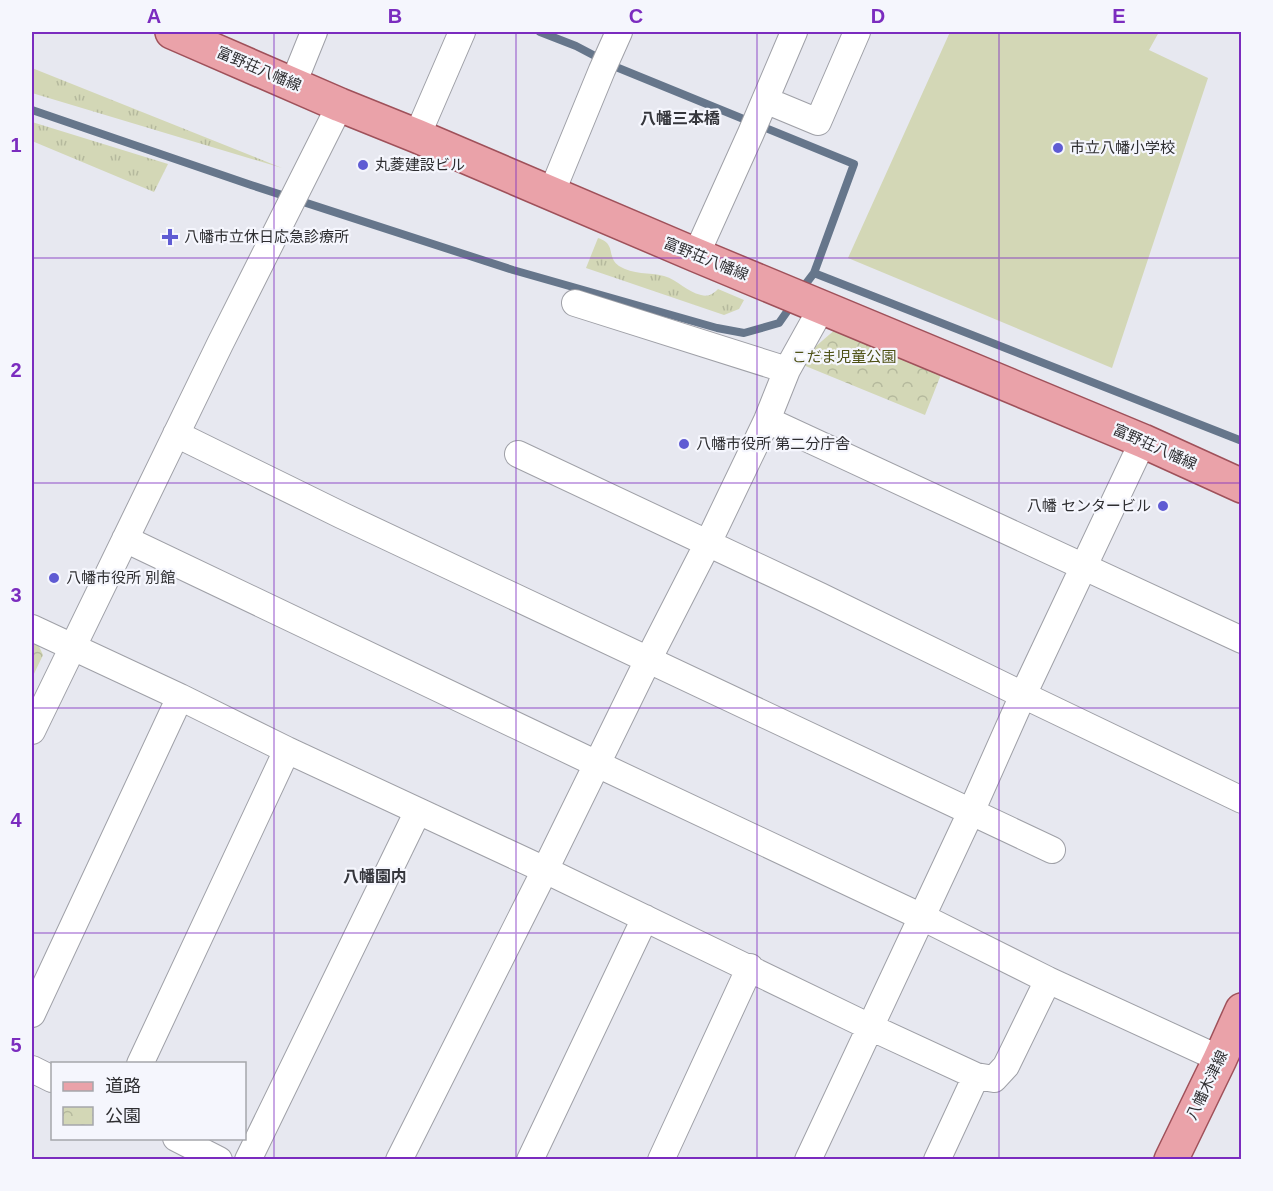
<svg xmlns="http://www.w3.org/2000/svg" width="1273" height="1191" font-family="Arial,'Noto Sans JP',sans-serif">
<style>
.grass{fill:url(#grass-tufts)}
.park{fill:url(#park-crowns)}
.pitch{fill:#d3d7b6}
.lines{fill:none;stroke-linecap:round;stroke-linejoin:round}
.stream{stroke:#66768b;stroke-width:8}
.minor-casing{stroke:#9fa0a7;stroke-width:28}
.major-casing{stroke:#9f515a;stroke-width:36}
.minor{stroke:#fff;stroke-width:26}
.major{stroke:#eaa2a9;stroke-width:33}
.grid{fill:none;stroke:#7b2cbf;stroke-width:1.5;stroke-opacity:0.55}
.poi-dot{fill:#5f5bd3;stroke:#f5f6fd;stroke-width:2}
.labels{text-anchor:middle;stroke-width:4.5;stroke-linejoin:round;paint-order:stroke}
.street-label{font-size:15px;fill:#2e2e31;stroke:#f5f6fd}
.poi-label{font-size:15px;fill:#2e2e31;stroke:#f5f6fd;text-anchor:start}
.park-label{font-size:15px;fill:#4e5115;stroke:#f5f6fd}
.neighbourhood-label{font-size:16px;font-weight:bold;fill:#35363c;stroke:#f5f6fd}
.neatline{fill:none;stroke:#7b2cbf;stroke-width:2}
.grid-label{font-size:20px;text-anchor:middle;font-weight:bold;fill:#7b2cbf}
</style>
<defs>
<pattern id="grass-tufts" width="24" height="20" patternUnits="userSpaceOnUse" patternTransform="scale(1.5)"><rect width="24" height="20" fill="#d3d7b6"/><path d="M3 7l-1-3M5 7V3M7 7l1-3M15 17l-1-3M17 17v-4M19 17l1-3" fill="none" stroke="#b5b99d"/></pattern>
<pattern id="park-crowns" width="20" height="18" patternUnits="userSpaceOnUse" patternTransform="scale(1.5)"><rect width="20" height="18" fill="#d3d7b6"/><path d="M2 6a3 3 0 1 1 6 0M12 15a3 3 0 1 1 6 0" fill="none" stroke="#b5b99d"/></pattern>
</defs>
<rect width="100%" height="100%" fill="#e7e8f0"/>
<!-- grass -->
<path class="grass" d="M 32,68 L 282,168 L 32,93 Z
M 32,122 L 168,164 L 154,192 L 32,141 Z
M 598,238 C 617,244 606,257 619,266 C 633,275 649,272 664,276 C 678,280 687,292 701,295 C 709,297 713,294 718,289 L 744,300 L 739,309 L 724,315 L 586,268 Z"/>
<!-- park -->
<path class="park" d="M 837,328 L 942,372 L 925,415 L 803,365 L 808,353 Z
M 32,637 L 36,640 L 43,655 L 32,678 Z"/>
<!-- pitch -->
<path class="pitch" d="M 950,32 L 1159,32 L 1149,50 L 1208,78 L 1112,368 L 848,258 Z"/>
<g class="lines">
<!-- stream -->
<path class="stream" d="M 540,32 L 576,46 L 616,67 L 854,164 L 814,273 L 801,290
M 32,110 L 251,185 L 513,270 L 717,328 L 744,333 L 779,323 L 793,303
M 814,273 L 1242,441"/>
<defs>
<path id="minor" d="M 293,84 L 314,32
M 765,100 L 818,122 L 857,32
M 417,136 L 462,32
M 551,194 L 602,70 L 619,32
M 696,255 L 751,133 L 794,32
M 575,303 L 787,370
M 767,420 L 1242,640
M 176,434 L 341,515 L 1052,850
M 518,454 L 820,596 L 1023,695 L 1242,800
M 125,539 L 597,764 L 922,917 L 1048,980 L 1220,1059
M 32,628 L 180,697 L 287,750 L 545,870 L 870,1027 L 976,1076 L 937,1160
M 32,731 L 220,344 L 340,105
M 32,1014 L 180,697
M 140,1064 L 287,750
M 32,1069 L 52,1079
M 976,1076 L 994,1079 L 1006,1066 L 1048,980
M 176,1138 L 219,1160
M 248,1160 L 418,811
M 399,1160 L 545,870 L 648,660 L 708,543 L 767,420 L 787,370 L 822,307
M 530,1160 L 645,918
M 661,1160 L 750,967
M 808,1160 L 971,812 L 1023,695 L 1143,441"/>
<path id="major" d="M 172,32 L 340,105 L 417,136 L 696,255 L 1143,441 L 1242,486
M 1171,1160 L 1220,1059 L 1242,1010"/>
</defs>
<!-- minor casing -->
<use href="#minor" class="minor-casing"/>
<!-- major casing -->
<use href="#major" class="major-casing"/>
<!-- minor -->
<use href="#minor" class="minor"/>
<!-- major -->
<use href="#major" class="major"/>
</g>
<!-- grid -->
<path class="grid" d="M 274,32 L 274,1160M 516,32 L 516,1160M 757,32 L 757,1160M 999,32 L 999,1160M 32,258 L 1242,258M 32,483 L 1242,483M 32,708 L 1242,708M 32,933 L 1242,933"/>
<!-- markers -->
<g class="poi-dot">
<circle cx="1058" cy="148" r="6"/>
<circle cx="363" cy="165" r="6"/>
<path d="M167 228h6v6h6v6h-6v6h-6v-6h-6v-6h6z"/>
<circle cx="684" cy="444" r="6"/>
<circle cx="1163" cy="506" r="6"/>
<circle cx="54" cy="578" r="6"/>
</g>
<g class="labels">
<!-- street labels -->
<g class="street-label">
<text transform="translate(259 69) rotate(23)" y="5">富野荘八幡線</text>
<text transform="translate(706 259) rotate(22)" y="5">富野荘八幡線</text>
<text transform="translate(1155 447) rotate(24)" y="5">富野荘八幡線</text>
<text transform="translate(1207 1085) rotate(-64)" y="5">八幡木津線</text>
</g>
<!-- poi labels -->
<g class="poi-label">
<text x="1070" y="153">市立八幡小学校</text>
<text x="375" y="170">丸菱建設ビル</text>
<text x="184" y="242">八幡市立休日応急診療所</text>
<text x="696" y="449">八幡市役所 第二分庁舎</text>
<text x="1151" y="511" text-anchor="end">八幡 センタービル</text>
<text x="66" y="583">八幡市役所 別館</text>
</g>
<!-- park labels -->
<g class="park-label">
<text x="844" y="362">こだま児童公園</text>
</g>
<!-- neighbourhood labels -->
<g class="neighbourhood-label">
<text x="680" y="124">八幡三本橋</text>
<text x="375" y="882">八幡園内</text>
</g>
</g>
<!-- border -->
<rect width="1273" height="1191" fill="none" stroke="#f5f6fd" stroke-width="66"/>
<!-- legend -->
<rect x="51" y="1062" width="195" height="78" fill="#f5f6fd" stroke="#a5a6ab" stroke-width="1.5"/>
<rect x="63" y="1082" width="30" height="9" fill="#eaa2a9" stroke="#a5a6ab" stroke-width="1.5"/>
<text x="105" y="1092" font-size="18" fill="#2e2e31">道路</text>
<rect x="63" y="1107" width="30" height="18" fill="url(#park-crowns)" stroke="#a5a6ab" stroke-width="1.5"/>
<text x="105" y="1122" font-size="18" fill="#2e2e31">公園</text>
<rect x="33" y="33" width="1207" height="1125" class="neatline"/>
<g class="grid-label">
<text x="154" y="23">A</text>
<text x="395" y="23">B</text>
<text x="636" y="23">C</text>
<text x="878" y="23">D</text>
<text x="1119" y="23">E</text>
<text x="16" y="152">1</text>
<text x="16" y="377">2</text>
<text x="16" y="602">3</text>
<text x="16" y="827">4</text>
<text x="16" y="1052">5</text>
</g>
</svg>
